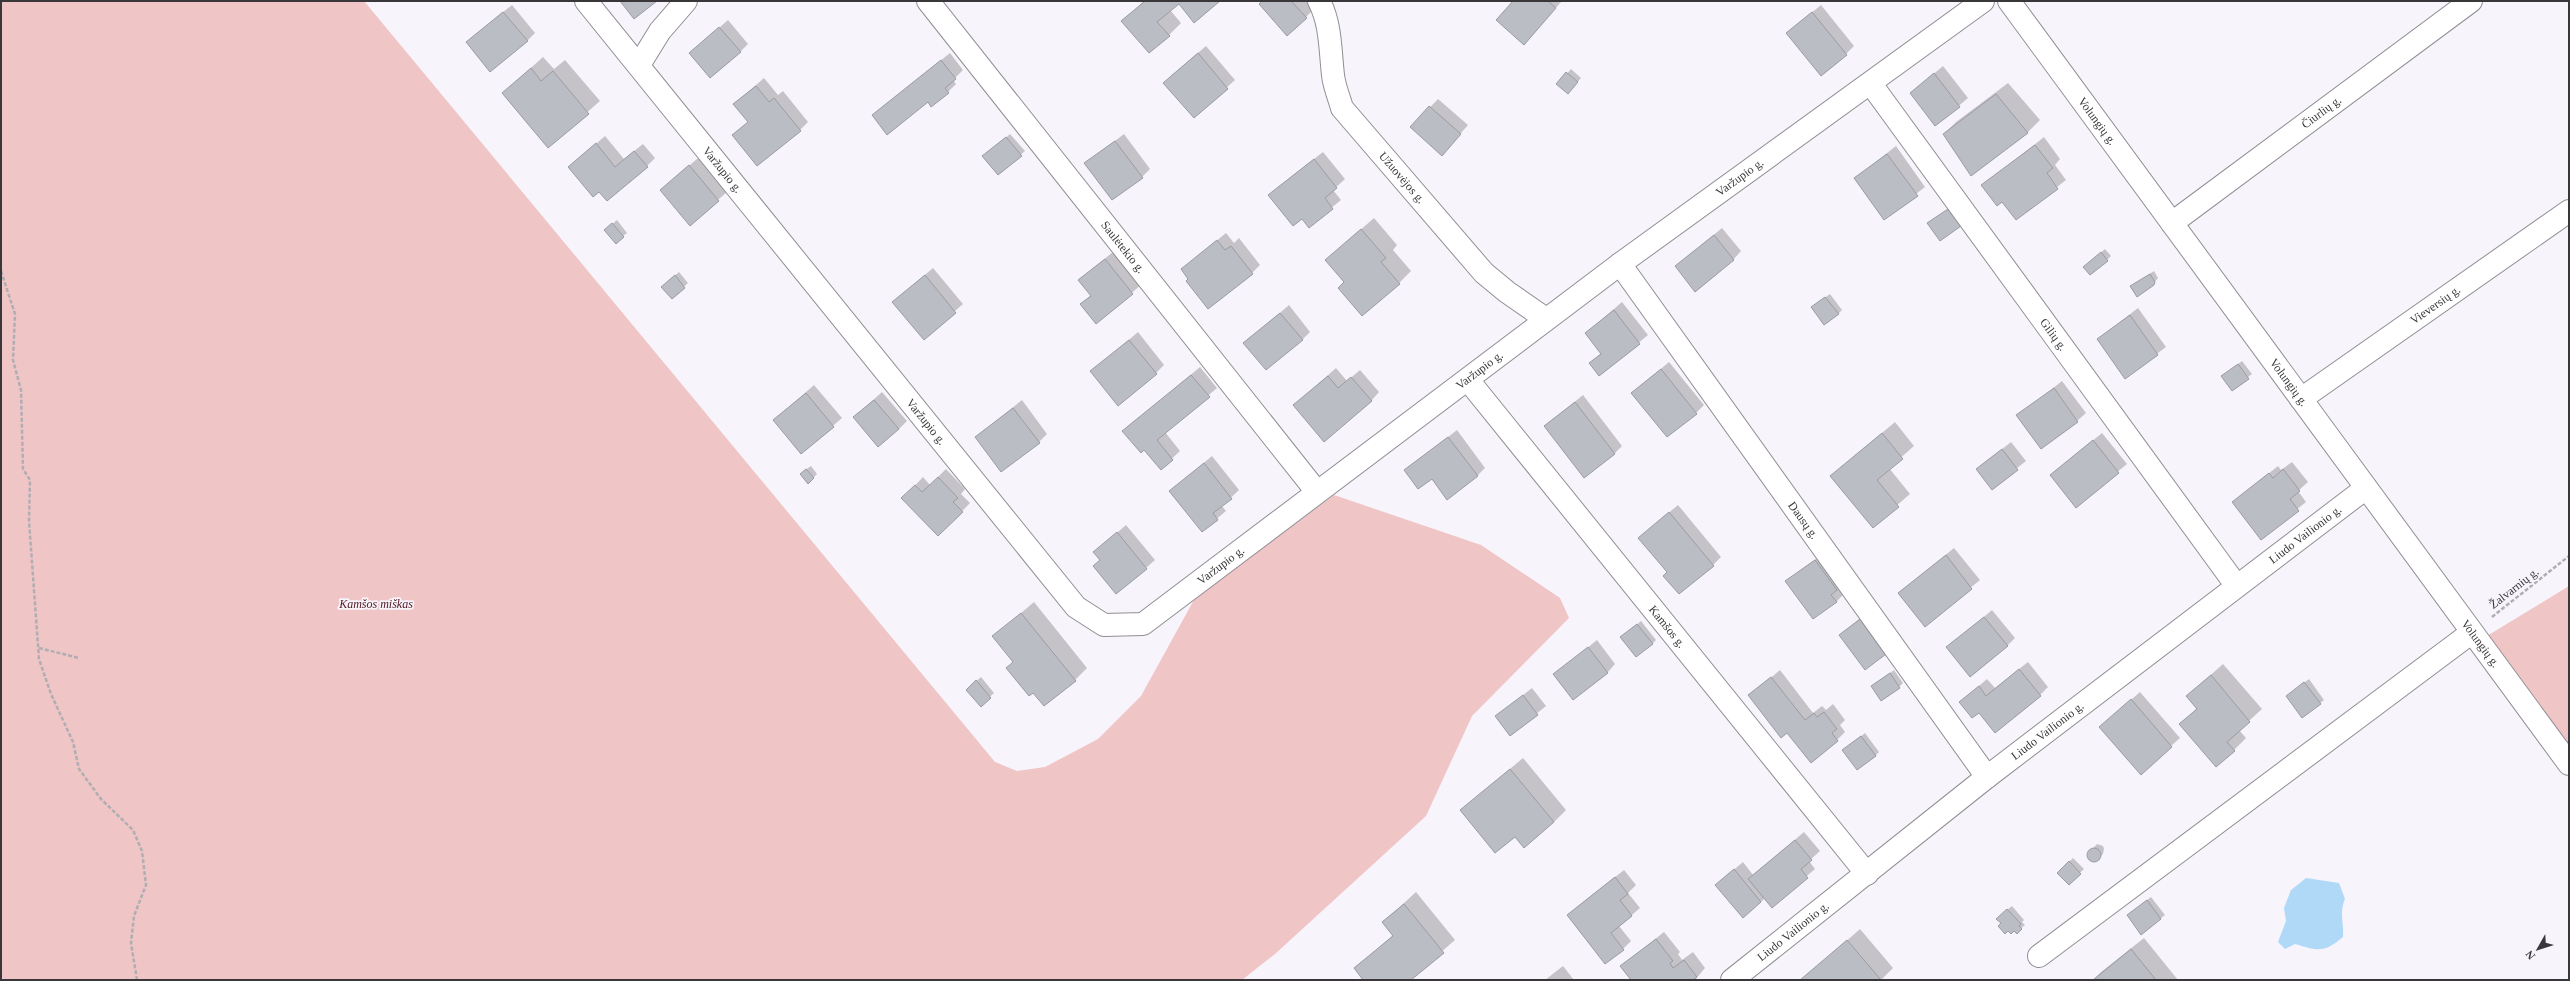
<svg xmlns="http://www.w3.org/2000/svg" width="2570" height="981" font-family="'Times New Roman',serif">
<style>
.green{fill:#f0c5c6}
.water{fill:#b0d9f8}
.shadow{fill:#0003}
.building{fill:#bbbdc4;stroke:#9a9ca3}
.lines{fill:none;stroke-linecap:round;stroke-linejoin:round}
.street-casing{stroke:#918e94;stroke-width:24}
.path{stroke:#b0adb3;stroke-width:2.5;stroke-dasharray:4 2;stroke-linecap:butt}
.street{stroke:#fff;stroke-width:22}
.labels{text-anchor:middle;stroke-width:3.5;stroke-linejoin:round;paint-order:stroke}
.street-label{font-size:12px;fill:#39373a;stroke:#f7f4fb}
.park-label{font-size:12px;font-style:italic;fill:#53161f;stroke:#f7f4fb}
</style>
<rect width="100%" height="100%" fill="#f7f4fb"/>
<!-- green -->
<path class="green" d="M 1,1 L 364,1 L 995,762 L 1017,771 L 1045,767 L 1098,739 L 1141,696 L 1195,598 L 1334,495 L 1481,545 L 1560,598 L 1569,618 L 1472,716 L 1426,816 L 1275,954 L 1242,980 L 3,980 L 1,975 Z
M 2569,586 L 2569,747 L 2487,636 Z"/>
<!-- water -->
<path class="water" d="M 2306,878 L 2339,883 L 2345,899 C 2339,912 2344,923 2343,937 C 2324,953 2318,951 2295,944 L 2285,949 L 2278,942 L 2286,921 L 2284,908 L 2291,890 Z"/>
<!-- shadow -->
<path class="shadow" d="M 1144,1 L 1219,1 L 1179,2 L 1170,10 L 1181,23 L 1169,35 L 1123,21 Z
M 1263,1 L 1306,1 L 1314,9 L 1306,17 Z
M 1515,1 L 1562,1 L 1532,35 Z
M 512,5 L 535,33 L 527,41 L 476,34 Z
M 1821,5 L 1854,46 L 1846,54 L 1787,33 Z
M 728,20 L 748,44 L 740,52 L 690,53 Z
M 1206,46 L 1235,80 L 1194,117 L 1172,75 Z
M 950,53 L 963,70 L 953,80 L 956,84 L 948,92 L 928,101 L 873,115 Z
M 543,57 L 554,69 L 565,60 L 600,101 L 548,147 L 503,93 Z
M 1943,66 L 1968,98 L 1936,125 L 1911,93 Z
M 1571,69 L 1581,78 L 1572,89 L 1558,84 Z
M 764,78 L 778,95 L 783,91 L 808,122 L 800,130 L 733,135 L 749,121 L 734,104 Z
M 2008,83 L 2040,120 L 2028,132 L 1971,175 L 1944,134 L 1956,122 Z
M 1438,99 L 1468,125 L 1450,146 L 1411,127 Z
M 1010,134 L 1025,151 L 998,174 L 988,153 Z
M 1124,134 L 1150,169 L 1142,177 L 1086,163 Z
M 605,136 L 624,159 L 643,144 L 655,158 L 647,166 L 599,190 L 569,167 Z
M 2044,137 L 2060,159 L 2055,165 L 2066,180 L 2016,219 L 2002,201 L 1983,185 Z
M 1896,146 L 1925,187 L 1884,219 L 1855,178 Z
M 1323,152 L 1345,179 L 1333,190 L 1341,200 L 1309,226 L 1278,187 Z
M 698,158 L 727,192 L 690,224 L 661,190 Z
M 1374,218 L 1397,245 L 1393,250 L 1411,271 L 1399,283 L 1345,282 L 1326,260 Z
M 617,220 L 627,233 L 623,236 L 610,226 Z
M 1722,228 L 1741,251 L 1733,260 L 1676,266 Z
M 1226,233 L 1234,243 L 1239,238 L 1260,265 L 1252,273 L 1189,279 L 1182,269 Z
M 2105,249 L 2111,256 L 2107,260 L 2089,263 Z
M 1114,251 L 1141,285 L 1096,323 L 1081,304 L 1091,295 L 1079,280 Z
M 933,268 L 963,304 L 924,338 L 902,294 Z
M 2154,271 L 2158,278 L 2153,284 L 2131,286 Z
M 679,272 L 688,283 L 672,298 L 666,283 Z
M 1830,294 L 1842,310 L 1838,314 L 1816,304 Z
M 1622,302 L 1648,335 L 1600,375 L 1590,363 L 1601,353 L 1586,333 Z
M 1289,305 L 1310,332 L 1302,340 L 1245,343 Z
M 2138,308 L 2166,347 L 2125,378 L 2098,339 Z
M 1138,332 L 1164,365 L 1156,373 L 1092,371 Z
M 2242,361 L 2252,374 L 2232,389 L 2222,376 Z
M 1669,362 L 1704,405 L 1696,413 L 1632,393 Z
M 1200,367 L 1217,388 L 1165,432 L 1180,451 L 1161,469 L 1144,449 L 1124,431 Z
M 1336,368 L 1347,381 L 1360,370 L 1379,392 L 1371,401 L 1294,405 Z
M 2062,381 L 2086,413 L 2077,421 L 2018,416 Z
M 814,385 L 842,418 L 802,453 L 774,420 Z
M 882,392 L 907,421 L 899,429 L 854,417 Z
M 1583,395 L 1622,446 L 1614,454 L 1545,426 Z
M 1022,400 L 1047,434 L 1039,442 L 976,437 Z
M 1895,422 L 1914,446 L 1889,468 L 1910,494 L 1873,526 L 1831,476 Z
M 1457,430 L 1485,468 L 1477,476 L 1432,478 L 1405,471 Z
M 2102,433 L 2127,464 L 2076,506 L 2051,475 Z
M 2011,442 L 2026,461 L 1992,488 L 1977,469 Z
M 1212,456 L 1239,490 L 1222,506 L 1226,511 L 1202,531 L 1170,491 Z
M 2292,462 L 2308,482 L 2298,491 L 2306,502 L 2261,538 L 2233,502 L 2278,466 L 2281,470 Z
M 811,466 L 817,474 L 813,478 L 805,470 Z
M 946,469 L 965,489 L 961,494 L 970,503 L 939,535 L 903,498 L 923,477 L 930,485 Z
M 1678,505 L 1721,557 L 1713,565 L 1668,572 L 1648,530 Z
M 1126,525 L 1155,560 L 1117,593 L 1101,560 L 1095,552 Z
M 1954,548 L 1980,580 L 1925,625 L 1899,593 Z
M 1823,553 L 1844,594 L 1836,602 L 1787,582 Z
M 1034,602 L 1087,668 L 1075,680 L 1014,661 L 994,636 Z
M 1992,610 L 2015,638 L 2007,646 L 1947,648 Z
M 1868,612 L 1893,646 L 1840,635 Z
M 1641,621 L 1656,640 L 1652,644 L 1626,634 Z
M 1597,640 L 1615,664 L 1607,673 L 1555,674 Z
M 2028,662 L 2048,687 L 2040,695 L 1979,712 L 1960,702 L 1987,679 L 1995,688 Z
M 2223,664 L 2262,709 L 2239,730 L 2246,738 L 2234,750 L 2181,724 L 2197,708 L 2187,696 Z
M 1780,670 L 1813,713 L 1822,706 L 1826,710 L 1833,704 L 1845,720 L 1840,725 L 1845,732 L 1837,740 L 1749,696 Z
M 1894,670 L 1903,683 L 1899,687 L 1872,686 Z
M 981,677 L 994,693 L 981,705 L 971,686 Z
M 2309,679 L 2324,700 L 2303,717 L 2291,693 Z
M 1532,688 L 1546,706 L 1510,735 L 1496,716 Z
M 2140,692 L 2180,738 L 2171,746 L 2109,719 Z
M 1865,733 L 1879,752 L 1875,756 L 1844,750 Z
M 1523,758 L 1566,810 L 1554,822 L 1461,810 Z
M 1804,832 L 1820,851 L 1809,861 L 1815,869 L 1772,906 L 1765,898 L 1761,902 L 1725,877 L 1743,862 L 1753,875 Z
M 2097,844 L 2103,846 L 2104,849 L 2103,854 L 2096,860 L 2089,857 L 2089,853 Z
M 2073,858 L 2084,869 L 2069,883 L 2058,873 Z
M 1624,870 L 1636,885 L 1628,893 L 1640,908 L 1619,926 L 1631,941 L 1623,949 L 1577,907 Z
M 1416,892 L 1455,940 L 1409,980 L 1365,980 L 1355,968 L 1393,935 L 1383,922 Z
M 2151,897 L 2165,915 L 2141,933 L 2132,912 Z
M 2012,906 L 2024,920 L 2022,922 L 2025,925 L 2017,932 L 2014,929 L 2008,930 L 2002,923 L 2001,915 Z
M 1860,929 L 1893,968 L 1881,980 L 1802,980 Z
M 1664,932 L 1680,952 L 1678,954 L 1682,960 L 1693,952 L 1705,968 L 1695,980 L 1632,980 L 1621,966 Z
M 2144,938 L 2178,980 L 2093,980 L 2101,972 Z
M 1563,966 L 1574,980 L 1545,980 Z"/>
<!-- building -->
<path class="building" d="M 620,1 L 657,1 L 634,19 Z
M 1145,1 L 1220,1 L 1194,23 L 1179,4 L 1157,22 L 1170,36 L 1149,53 L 1121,21 Z
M 1262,1 L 1291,1 L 1307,18 L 1287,36 L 1259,4 Z
M 1513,1 L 1548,1 L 1556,8 L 1524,45 L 1496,20 Z
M 503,12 L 528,41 L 490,72 L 466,42 Z
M 1812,12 L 1847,55 L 1821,76 L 1786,33 Z
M 719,27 L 741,52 L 710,78 L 689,53 Z
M 1198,53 L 1228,89 L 1194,118 L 1163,83 Z
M 941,60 L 956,79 L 945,88 L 949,93 L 931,107 L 928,102 L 887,135 L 872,115 Z
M 531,68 L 541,81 L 553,71 L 589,114 L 548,148 L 502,93 Z
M 1566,72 L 1578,82 L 1568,94 L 1556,84 Z
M 1934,73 L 1960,107 L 1935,126 L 1910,93 Z
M 756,86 L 769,102 L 774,98 L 801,131 L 757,166 L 732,135 L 748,122 L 733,104 Z
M 1996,94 L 2028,133 L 1971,176 L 1943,134 Z
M 1429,106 L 1461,134 L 1442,156 L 1410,127 Z
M 1006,137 L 1022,156 L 998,175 L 982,156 Z
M 1115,141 L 1143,178 L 1112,200 L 1084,163 Z
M 596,143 L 615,167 L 634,151 L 648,167 L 607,201 L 599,192 L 593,197 L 568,167 Z
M 2035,145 L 2053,168 L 2047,173 L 2058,189 L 2016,220 L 2002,202 L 1997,206 L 1981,185 Z
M 1887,154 L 1918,196 L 1884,220 L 1854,178 Z
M 1314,159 L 1337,188 L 1325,198 L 1333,209 L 1309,228 L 1302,219 L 1293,226 L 1268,195 Z
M 689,165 L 719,201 L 690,226 L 660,190 Z
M 1948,209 L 1961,226 L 1940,241 L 1927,223 Z
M 612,223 L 624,237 L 616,244 L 604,230 Z
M 1361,229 L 1386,258 L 1381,262 L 1400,284 L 1362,316 L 1338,288 L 1344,282 L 1325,260 Z
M 1714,235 L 1734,260 L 1695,292 L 1675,266 Z
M 1217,240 L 1225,250 L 1231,246 L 1253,274 L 1208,309 L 1186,281 L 1188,279 L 1181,269 Z
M 2101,252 L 2108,261 L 2090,275 L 2083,267 Z
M 1105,259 L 1133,294 L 1096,324 L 1080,304 L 1091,296 L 1078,280 Z
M 2150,274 L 2155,282 L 2154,285 L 2137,297 L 2130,286 Z
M 675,275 L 685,288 L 672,299 L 661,287 Z
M 925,275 L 956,313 L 924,340 L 892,302 Z
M 1825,297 L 1839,314 L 1824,325 L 1811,307 Z
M 1614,310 L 1640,344 L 1599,376 L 1589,363 L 1601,354 L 1585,333 Z
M 1280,313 L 1303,340 L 1266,370 L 1243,343 Z
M 2130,315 L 2158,355 L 2125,379 L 2097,339 Z
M 1129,340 L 1157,374 L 1118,406 L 1090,371 Z
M 2238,364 L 2249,379 L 2232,391 L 2221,376 Z
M 1661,369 L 1697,414 L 1667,437 L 1631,393 Z
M 1191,375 L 1210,397 L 1157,440 L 1173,460 L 1161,470 L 1144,450 L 1141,453 L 1122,431 Z
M 1328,376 L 1338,388 L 1351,377 L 1372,401 L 1324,442 L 1293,405 Z
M 2054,388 L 2078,422 L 2041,449 L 2016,415 Z
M 806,393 L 834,427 L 801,454 L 773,420 Z
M 874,400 L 899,429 L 878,447 L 853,417 Z
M 1575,402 L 1615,454 L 1584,478 L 1544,426 Z
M 1013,408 L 1040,443 L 1001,472 L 975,437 Z
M 1882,433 L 1903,459 L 1877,480 L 1899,507 L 1873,528 L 1830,476 Z
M 1448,437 L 1478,476 L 1447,500 L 1432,479 L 1418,489 L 1404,470 Z
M 2093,440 L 2119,473 L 2076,508 L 2050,475 Z
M 2002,449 L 2018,470 L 1992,490 L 1976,469 Z
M 1204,463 L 1232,499 L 1213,513 L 1218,520 L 1202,532 L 1169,491 Z
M 806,469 L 814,478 L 808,484 L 800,474 Z
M 2283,469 L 2300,491 L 2290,499 L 2299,511 L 2261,540 L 2232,502 L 2269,473 L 2273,478 Z
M 938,477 L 958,498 L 953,502 L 963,512 L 938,536 L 901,498 L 915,485 L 922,492 Z
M 1669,512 L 1714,566 L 1679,594 L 1663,576 L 1667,572 L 1638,538 Z
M 1117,532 L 1147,569 L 1116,594 L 1093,566 L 1100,560 L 1093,552 Z
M 1946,555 L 1972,589 L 1925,627 L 1898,593 Z
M 1815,560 L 1837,590 L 1831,595 L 1837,602 L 1813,619 L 1785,581 Z
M 1021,613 L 1076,681 L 1044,706 L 1033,693 L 1029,696 L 1006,668 L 1013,662 L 992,636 Z
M 1984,617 L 2008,646 L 1970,677 L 1946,647 Z
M 1860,619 L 1886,654 L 1865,670 L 1839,635 Z
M 1637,624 L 1653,644 L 1636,657 L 1620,637 Z
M 1588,647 L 1608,673 L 1573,700 L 1553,674 Z
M 2019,669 L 2041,696 L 1995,733 L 1979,713 L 1972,718 L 1959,702 L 1979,686 L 1986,696 Z
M 1890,673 L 1900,688 L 1881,701 L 1871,686 Z
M 2211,675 L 2250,722 L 2227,742 L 2235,751 L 2216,767 L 2179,724 L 2197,709 L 2186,696 Z
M 1771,677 L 1805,720 L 1814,713 L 1817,717 L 1824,712 L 1837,729 L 1832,733 L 1838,741 L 1811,763 L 1787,733 L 1781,738 L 1748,695 Z
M 976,680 L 991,698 L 981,707 L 966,690 Z
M 2304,682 L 2321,704 L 2302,718 L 2286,696 Z
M 1523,695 L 1538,715 L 1510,736 L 1495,716 Z
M 2131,699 L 2172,747 L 2141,775 L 2099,727 Z
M 1861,736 L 1876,756 L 1857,770 L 1842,750 Z
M 1510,769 L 1554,822 L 1524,848 L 1515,837 L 1495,853 L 1460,810 Z
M 1795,840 L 1812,860 L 1801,869 L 1808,878 L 1772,908 L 1748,879 Z
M2087 855a7 7 0 1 1 14 0a7 7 0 1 1-14 0Z
M 2069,861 L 2081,874 L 2069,885 L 2057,873 Z
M 1734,869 L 1761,902 L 1743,918 L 1715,885 Z
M 1615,877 L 1628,894 L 1620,900 L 1632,916 L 1611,933 L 1624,950 L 1605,964 L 1567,915 Z
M 2147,900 L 2161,919 L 2141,935 L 2127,915 Z
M 1404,904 L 1444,953 L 1411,980 L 1363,980 L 1354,968 L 1393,936 L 1382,922 Z
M 2007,909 L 2021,924 L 2019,926 L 2022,929 L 2017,934 L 2014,931 L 2011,934 L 2008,931 L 2005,934 L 1998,926 L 2001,923 L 1996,919 Z
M 1656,939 L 1673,961 L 1670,963 L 1673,968 L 1684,960 L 1697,977 L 1693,980 L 1631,980 L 1620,966 Z
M 1847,940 L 1881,980 L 1800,980 Z
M 2131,949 L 2156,980 L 2093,980 Z"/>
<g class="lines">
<defs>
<g id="street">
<path id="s1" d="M 586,1 L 1076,607 L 1104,625 L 1143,624 L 1620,264 L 1983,1"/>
<path id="s2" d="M 928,1 L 1317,492"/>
<path id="s3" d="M 1319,1 C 1331,24 1330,49 1333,75 C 1334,86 1339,97 1342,108 L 1484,273 L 1507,292 L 1546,319"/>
<path id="s4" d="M 2009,1 L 2569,764"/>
<path d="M 639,65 L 660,31 L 686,1"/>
<path id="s5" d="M 1871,84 L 2236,585"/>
<path id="s6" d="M 2172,223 L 2471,1"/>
<path id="s7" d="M 1620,264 L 1987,777"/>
<path id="s8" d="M 1468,380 L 1867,874"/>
<path id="s9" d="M 2301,399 L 2569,211"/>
<path d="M 2039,956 L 2471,633"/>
<path id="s10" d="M 1732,980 L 1987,777 L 2366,488"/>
</g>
</defs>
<!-- street casing -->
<use href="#street" class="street-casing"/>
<!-- path -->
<path class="path" d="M 1,271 L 15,314 L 13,360 L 21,390 L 23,469 L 30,480 L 29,521 L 39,659 L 51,694 L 73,742 L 79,769 L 101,799 L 133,830 L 142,851 L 146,885 L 134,916 L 131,943 L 137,980
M 2492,617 L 2569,556
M 39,648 L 79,658"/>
<!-- street -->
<use href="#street" class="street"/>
</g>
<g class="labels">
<!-- street labels -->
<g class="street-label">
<text dy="4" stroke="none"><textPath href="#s6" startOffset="186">Čiurlių g.</textPath></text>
<text dy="4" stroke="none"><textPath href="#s4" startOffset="149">Volungių g.</textPath></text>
<text dy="4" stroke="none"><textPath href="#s1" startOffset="217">Varžupio g.</textPath></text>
<text dy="4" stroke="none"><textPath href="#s3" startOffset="202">Užuovėjos g.</textPath></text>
<text dy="4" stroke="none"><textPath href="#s1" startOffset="1597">Varžupio g.</textPath></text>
<text dy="4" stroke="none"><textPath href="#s2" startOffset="314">Saulėtekio g.</textPath></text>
<text dy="4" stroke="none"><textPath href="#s9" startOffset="164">Vieversių g.</textPath></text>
<text dy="4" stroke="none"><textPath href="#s5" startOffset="310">Gilių g.</textPath></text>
<text dy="4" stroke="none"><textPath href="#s1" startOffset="1273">Varžupio g.</textPath></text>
<text dy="4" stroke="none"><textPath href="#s4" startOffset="473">Volungių g.</textPath></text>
<text dy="4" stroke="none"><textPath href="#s1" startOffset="541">Varžupio g.</textPath></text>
<text dy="4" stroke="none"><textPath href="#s7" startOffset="315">Dausų g.</textPath></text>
<text dy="4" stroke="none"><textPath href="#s10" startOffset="726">Liudo Vailionio g.</textPath></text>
<text dy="4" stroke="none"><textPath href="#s1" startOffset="949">Varžupio g.</textPath></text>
<text transform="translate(2514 588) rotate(-38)" y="4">Žalvarnių g.</text>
<text dy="4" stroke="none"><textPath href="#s8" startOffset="317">Kamšos g.</textPath></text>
<text dy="4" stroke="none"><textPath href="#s4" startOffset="797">Volungių g.</textPath></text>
<text dy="4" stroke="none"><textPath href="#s10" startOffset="402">Liudo Vailionio g.</textPath></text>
<text dy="4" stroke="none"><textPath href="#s10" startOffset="78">Liudo Vailionio g.</textPath></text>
</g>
<!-- park labels -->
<g class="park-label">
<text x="376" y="608">Kamšos miškas</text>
</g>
</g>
<!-- border -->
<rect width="2570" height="981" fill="none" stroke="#39373a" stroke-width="4"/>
<!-- north arrow -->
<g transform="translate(2538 949) rotate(231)" stroke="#f7f4fb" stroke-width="3" paint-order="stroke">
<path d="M0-3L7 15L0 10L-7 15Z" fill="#39373a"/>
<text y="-6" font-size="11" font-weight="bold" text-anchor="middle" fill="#39373a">N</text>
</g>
</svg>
